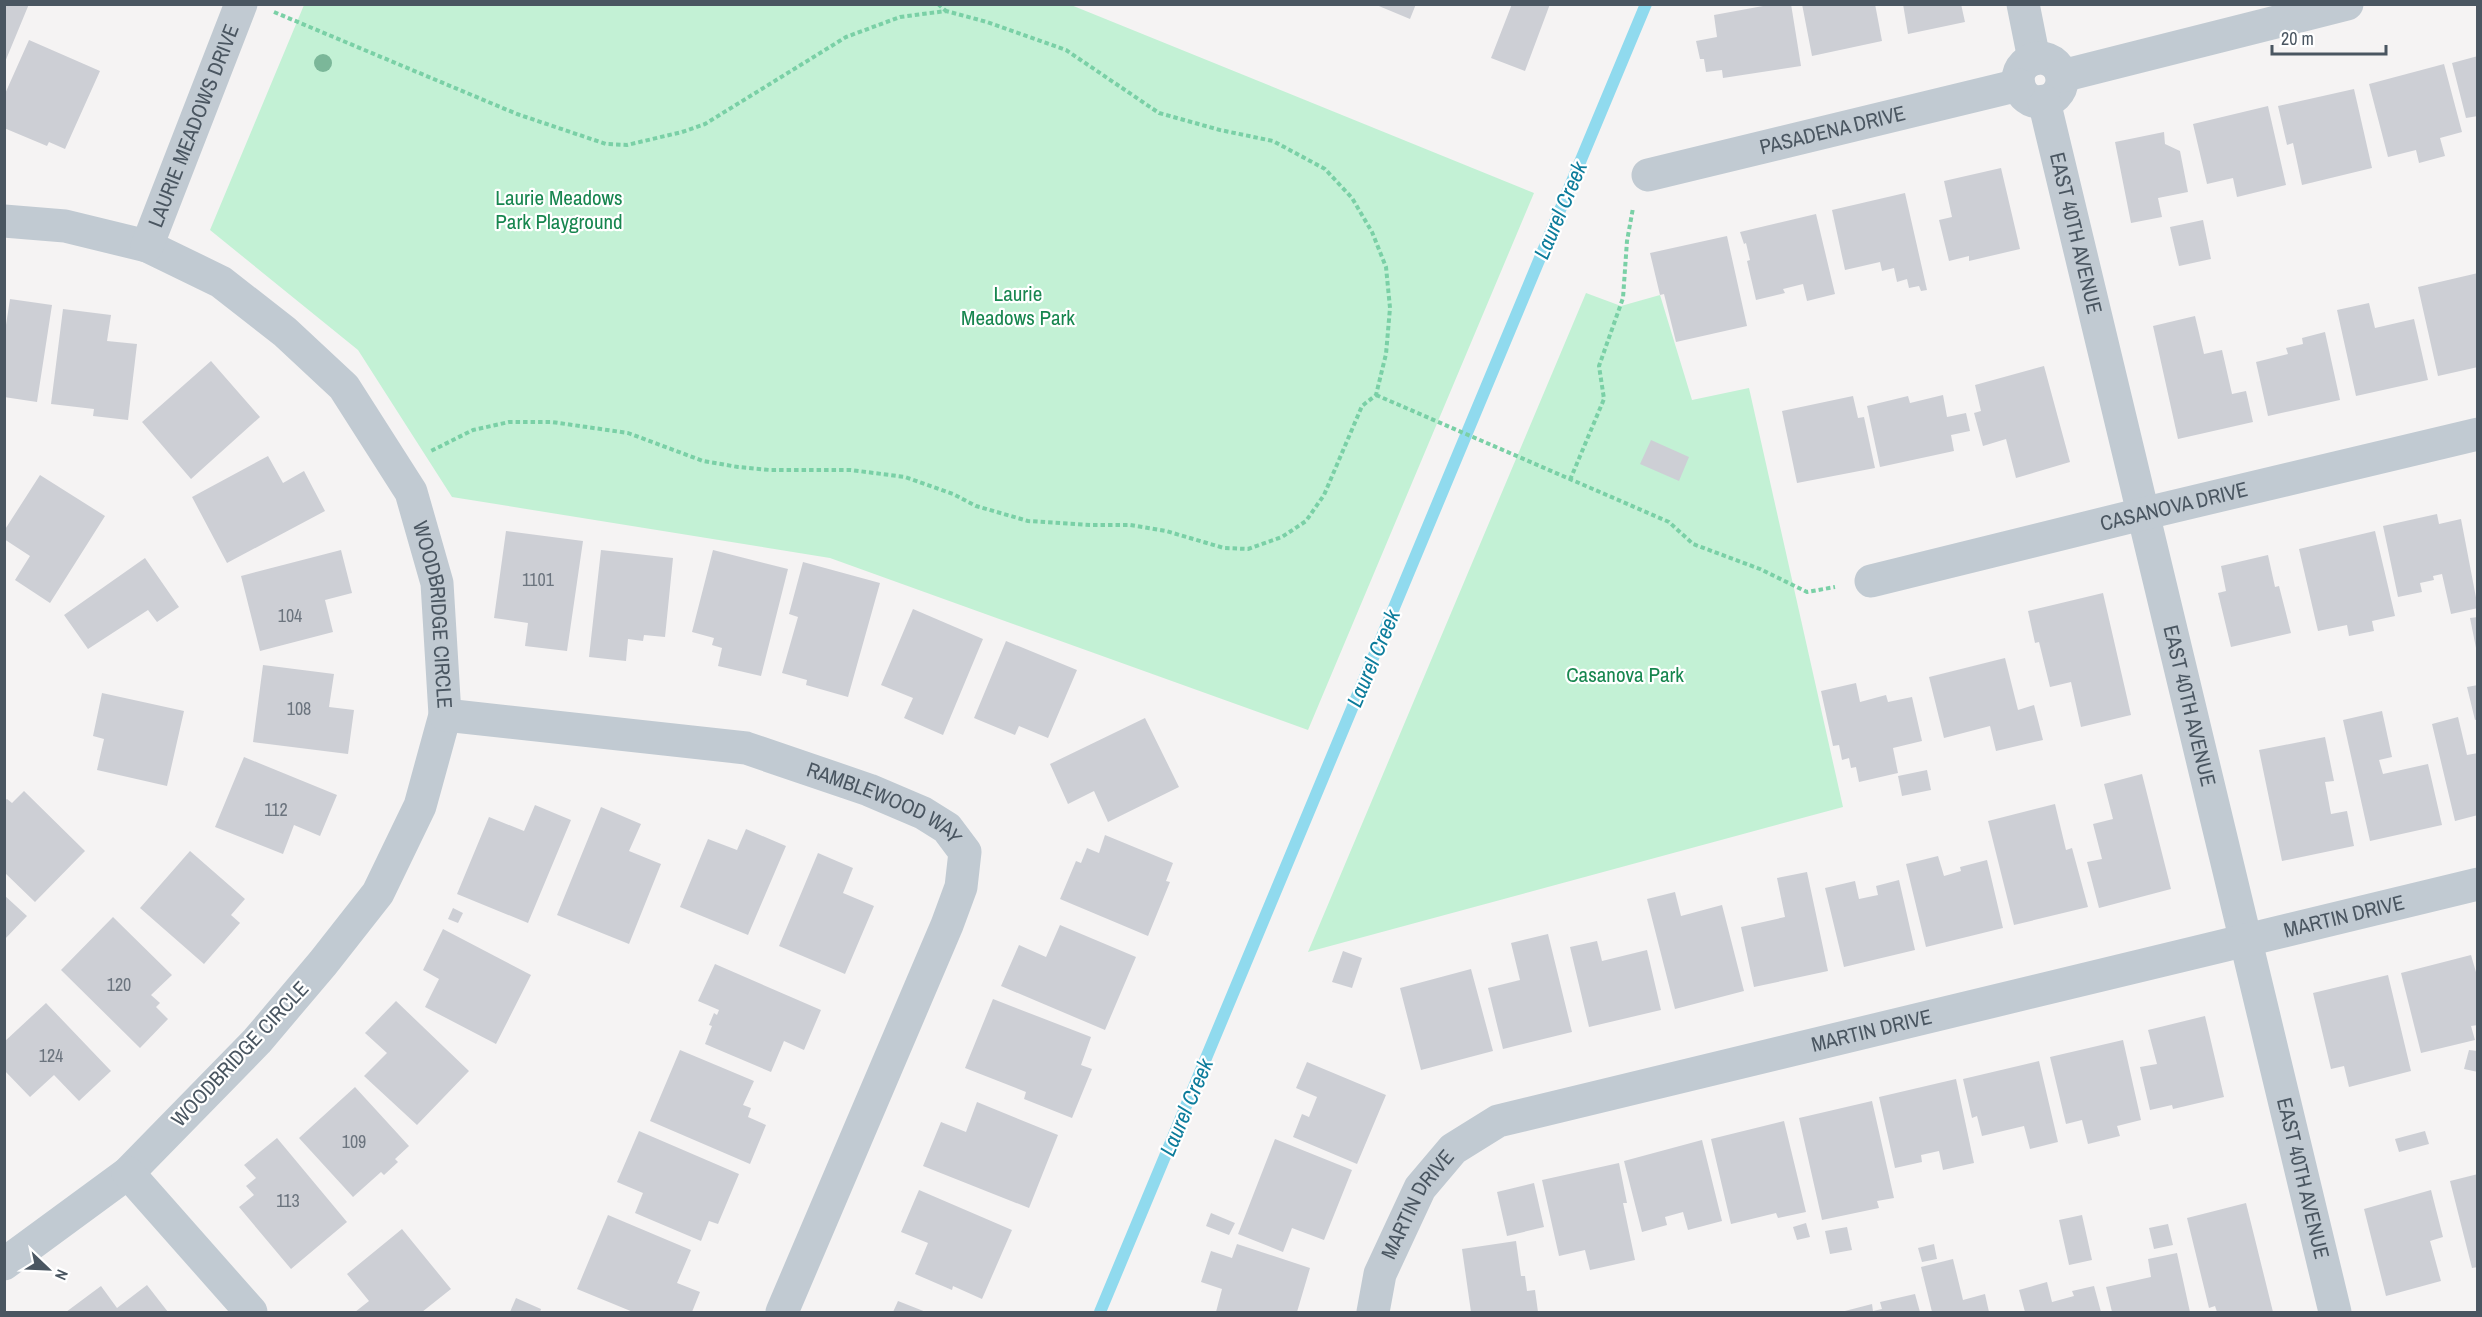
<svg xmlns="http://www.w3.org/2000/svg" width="2482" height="1317" font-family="'Archivo Narrow',sans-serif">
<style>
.green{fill:#c3f1d5}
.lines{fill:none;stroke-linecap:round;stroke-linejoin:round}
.stream{stroke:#90daee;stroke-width:12}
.building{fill:#cdcfd5}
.path{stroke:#7ad0a6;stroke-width:4;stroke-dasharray:4.5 3;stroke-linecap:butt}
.minor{stroke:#c1cad2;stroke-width:33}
.tree{fill:#7bb799}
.labels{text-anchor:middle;stroke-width:4.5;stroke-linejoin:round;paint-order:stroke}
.number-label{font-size:18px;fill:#6b747e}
.street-label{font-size:21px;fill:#4a5661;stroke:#fff}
.park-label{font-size:21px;fill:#17864f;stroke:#fff}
.water-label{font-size:22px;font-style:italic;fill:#0c7c9b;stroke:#fff}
</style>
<rect width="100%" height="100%" fill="#f5f3f3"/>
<!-- green -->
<path class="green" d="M 304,5 L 1071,5 L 1534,193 L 1308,730 L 830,558 L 452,497 L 358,350 L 210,230 Z
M 1586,293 L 1621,306 L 1660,295 L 1692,400 L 1749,388 L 1843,807 L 1308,952 Z"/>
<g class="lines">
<!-- stream -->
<path class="stream" d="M 1100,1312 L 1646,4"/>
</g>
<!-- building -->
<path class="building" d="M 4,4 L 29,4 L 5,62 L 4,62 Z
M 1374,4 L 1416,4 L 1410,19 Z
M 1512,4 L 1550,4 L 1525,71 L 1491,58 Z
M 1774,4 L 1791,4 L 1801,66 L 1723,78 L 1722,70 L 1706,72 L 1704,59 L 1700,59 L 1696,41 L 1717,37 L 1714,15 Z
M 1802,4 L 1875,4 L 1882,41 L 1812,56 Z
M 1903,4 L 1961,4 L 1965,22 L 1908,34 Z
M 29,40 L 100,71 L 65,149 L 49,142 L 47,146 L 4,128 L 4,96 Z
M 2478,56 L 2478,116 L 2466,118 L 2452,63 Z
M 2444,64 L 2462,132 L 2440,138 L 2445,156 L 2419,163 L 2416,150 L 2388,157 L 2369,84 Z
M 2354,89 L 2372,168 L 2302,185 L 2293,143 L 2287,145 L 2278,106 Z
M 2268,106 L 2286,185 L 2237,197 L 2233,178 L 2207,184 L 2193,124 Z
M 2164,132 L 2165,144 L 2180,151 L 2188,192 L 2158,198 L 2162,217 L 2131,223 L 2115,142 Z
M 2001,168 L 2020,249 L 1969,261 L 1969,256 L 1949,261 L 1939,220 L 1952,217 L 1944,181 Z
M 1905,193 L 1927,290 L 1921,291 L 1919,286 L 1909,288 L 1907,279 L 1897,282 L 1894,268 L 1882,271 L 1880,262 L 1845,270 L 1832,210 Z
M 1816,214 L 1835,294 L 1807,301 L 1803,284 L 1783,289 L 1785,293 L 1756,300 L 1747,261 L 1750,260 L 1746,243 L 1744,244 L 1740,232 Z
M 2203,220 L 2211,259 L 2179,266 L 2170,227 Z
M 1727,236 L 1747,326 L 1676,342 L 1664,294 L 1660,295 L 1650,253 Z
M 2478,273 L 2478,367 L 2438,376 L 2418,287 Z
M 10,299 L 52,305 L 37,402 L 4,397 L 4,338 Z
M 2369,303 L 2375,328 L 2414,319 L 2428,380 L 2356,396 L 2337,310 Z
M 63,309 L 111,315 L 107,341 L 137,344 L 128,420 L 93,416 L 94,409 L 51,404 Z
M 2195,316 L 2204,354 L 2222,350 L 2232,394 L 2246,391 L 2253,422 L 2178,439 L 2153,326 Z
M 2325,332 L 2340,400 L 2268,416 L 2256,362 L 2288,354 L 2286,348 L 2303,344 L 2302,338 Z
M 211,361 L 260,417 L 191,479 L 142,422 Z
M 2044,366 L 2070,462 L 2016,478 L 2006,439 L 1983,446 L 1974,413 L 1981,411 L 1975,385 Z
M 1943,395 L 1947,417 L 1966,413 L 1970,431 L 1951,435 L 1954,451 L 1880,467 L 1867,406 L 1908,396 L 1910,403 Z
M 1853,396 L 1858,418 L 1864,417 L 1875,468 L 1797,483 L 1782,411 Z
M 1651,440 L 1689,457 L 1679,481 L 1640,464 Z
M 268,456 L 283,483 L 304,471 L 325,511 L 227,563 L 192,497 Z
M 40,475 L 105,516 L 50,603 L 15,580 L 30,556 L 4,539 L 4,531 Z
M 2437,514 L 2439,524 L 2461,519 L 2478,608 L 2451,614 L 2442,574 L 2433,576 L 2434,580 L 2420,583 L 2422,592 L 2398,597 L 2383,526 Z
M 506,531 L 583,541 L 567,651 L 525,646 L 528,623 L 494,618 Z
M 2375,531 L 2395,616 L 2372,621 L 2374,631 L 2349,636 L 2347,625 L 2318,631 L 2299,549 Z
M 341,550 L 352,593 L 325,600 L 333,632 L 260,651 L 241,576 Z
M 601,550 L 673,558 L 665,637 L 644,635 L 643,641 L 628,639 L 626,661 L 589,657 Z
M 713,550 L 788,569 L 761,676 L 718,666 L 722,648 L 712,645 L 714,638 L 692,632 Z
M 2268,555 L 2275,587 L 2279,586 L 2291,633 L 2231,647 L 2218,593 L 2226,591 L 2221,566 Z
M 145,558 L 179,607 L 157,622 L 148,610 L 88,649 L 64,615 Z
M 803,562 L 880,583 L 848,697 L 806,685 L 807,680 L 782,673 L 798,617 L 789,614 Z
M 2103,593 L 2131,715 L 2081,727 L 2071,682 L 2050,687 L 2039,642 L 2035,643 L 2028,611 Z
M 913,609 L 983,639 L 943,735 L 904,718 L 913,698 L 881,685 Z
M 2478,617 L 2478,648 L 2476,648 L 2470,618 Z
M 1006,641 L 1077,670 L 1048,738 L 1019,726 L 1015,735 L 974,718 Z
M 2005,658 L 2018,710 L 2034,705 L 2043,740 L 1996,751 L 1990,726 L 1944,738 L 1929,677 Z
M 263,665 L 334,674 L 329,707 L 354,710 L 348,754 L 253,742 Z
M 1856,683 L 1860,702 L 1886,695 L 1888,702 L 1912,697 L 1922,741 L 1893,748 L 1898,773 L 1859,782 L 1856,767 L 1851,768 L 1849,758 L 1842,760 L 1839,745 L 1833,746 L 1821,691 Z
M 2478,685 L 2478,719 L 2475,720 L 2467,687 Z
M 102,693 L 184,711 L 167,786 L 97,770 L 104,739 L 93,736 Z
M 2382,711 L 2392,757 L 2379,760 L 2383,774 L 2428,764 L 2442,825 L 2370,841 L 2343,720 Z
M 2458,717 L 2467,755 L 2478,753 L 2478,815 L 2455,821 L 2432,724 Z
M 1145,718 L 1179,787 L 1108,822 L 1094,791 L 1068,804 L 1050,764 Z
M 2325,737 L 2334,781 L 2325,782 L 2331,814 L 2347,811 L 2354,846 L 2282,861 L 2259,750 Z
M 244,757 L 337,795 L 320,836 L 294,825 L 283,854 L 215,827 Z
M 1927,770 L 1931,790 L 1902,796 L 1898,776 Z
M 2142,774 L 2171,889 L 2099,908 L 2087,862 L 2102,859 L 2093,824 L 2113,819 L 2104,784 Z
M 24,791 L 85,851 L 35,902 L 4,872 L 4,801 L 7,799 L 12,803 Z
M 2055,804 L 2066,850 L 2072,848 L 2088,907 L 2014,925 L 1988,821 Z
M 535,805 L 571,820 L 528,923 L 457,894 L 489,817 L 524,831 Z
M 601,807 L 641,824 L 629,851 L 661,864 L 629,944 L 557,915 Z
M 746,829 L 786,846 L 748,935 L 680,907 L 708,839 L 737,850 Z
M 1105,835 L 1173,863 L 1166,881 L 1170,882 L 1148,936 L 1060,899 L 1076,861 L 1081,863 L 1087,848 L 1099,853 Z
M 190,851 L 245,899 L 231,915 L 240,923 L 204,964 L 140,908 Z
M 818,853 L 853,868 L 843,893 L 874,906 L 845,974 L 779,946 Z
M 1938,856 L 1944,876 L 1961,871 L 1960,867 L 1987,860 L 2003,928 L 1926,947 L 1906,864 Z
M 1807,872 L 1828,971 L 1754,987 L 1741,927 L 1785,917 L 1777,878 Z
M 1899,880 L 1915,950 L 1844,967 L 1825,888 L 1855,881 L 1859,899 L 1878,895 L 1876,886 Z
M 1675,892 L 1681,916 L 1722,905 L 1744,991 L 1675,1009 L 1647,899 Z
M 4,895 L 27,916 L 4,940 Z
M 453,908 L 463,913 L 458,923 L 448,919 Z
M 113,917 L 172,975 L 151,995 L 160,1003 L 156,1007 L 168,1019 L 140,1048 L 61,970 Z
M 1060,925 L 1136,957 L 1105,1030 L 1001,986 L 1019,945 L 1046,957 Z
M 443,929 L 531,975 L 496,1044 L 425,1007 L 439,979 L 423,970 Z
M 1548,934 L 1572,1032 L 1503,1049 L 1488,988 L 1520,980 L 1511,943 Z
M 1597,941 L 1602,961 L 1647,950 L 1661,1010 L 1589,1027 L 1570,947 Z
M 1343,951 L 1362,958 L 1352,988 L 1332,982 Z
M 2471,955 L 2478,979 L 2478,1025 L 2471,1026 L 2475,1040 L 2421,1053 L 2401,973 Z
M 715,964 L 821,1010 L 804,1050 L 784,1041 L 771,1072 L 705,1044 L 712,1026 L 709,1025 L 714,1013 L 717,1015 L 719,1010 L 698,1001 Z
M 1471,969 L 1493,1051 L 1421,1070 L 1400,988 Z
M 2388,975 L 2411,1071 L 2349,1087 L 2344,1066 L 2331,1069 L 2313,993 Z
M 993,999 L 1091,1037 L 1081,1065 L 1092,1069 L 1072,1118 L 1024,1099 L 1026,1092 L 965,1068 Z
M 396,1001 L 469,1071 L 417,1125 L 364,1076 L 387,1053 L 365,1033 Z
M 46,1003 L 111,1071 L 79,1101 L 54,1075 L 30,1097 L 4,1070 L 4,1042 Z
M 2205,1016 L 2224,1097 L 2173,1109 L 2172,1105 L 2150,1110 L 2140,1067 L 2157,1064 L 2148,1030 Z
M 2123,1040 L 2141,1120 L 2117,1126 L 2120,1136 L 2088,1144 L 2082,1120 L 2066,1124 L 2050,1057 Z
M 680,1050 L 754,1081 L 743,1105 L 751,1108 L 748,1117 L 766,1125 L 750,1164 L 650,1121 Z
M 2469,1050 L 2478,1051 L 2478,1072 L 2464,1069 Z
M 2039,1061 L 2058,1142 L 2030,1149 L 2024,1126 L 1982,1136 L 1977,1116 L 1972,1118 L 1963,1079 Z
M 1307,1062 L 1386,1095 L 1357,1164 L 1293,1137 L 1302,1114 L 1309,1117 L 1317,1097 L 1296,1088 Z
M 1956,1079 L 1974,1163 L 1943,1170 L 1939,1151 L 1921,1155 L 1922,1162 L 1895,1168 L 1879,1097 Z
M 355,1087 L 409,1146 L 395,1159 L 398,1162 L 384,1175 L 381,1172 L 353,1197 L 299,1138 Z
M 1872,1101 L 1894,1198 L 1877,1201 L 1879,1208 L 1822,1220 L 1799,1118 Z
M 977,1102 L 1058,1135 L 1029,1208 L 923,1166 L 941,1122 L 966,1132 Z
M 1784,1121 L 1806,1212 L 1778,1218 L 1776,1213 L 1731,1224 L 1711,1139 Z
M 639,1131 L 739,1174 L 718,1224 L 709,1221 L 701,1241 L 635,1213 L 643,1193 L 617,1182 Z
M 2425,1131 L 2429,1144 L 2399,1152 L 2395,1139 Z
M 277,1138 L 347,1222 L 291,1269 L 239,1207 L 254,1195 L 246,1186 L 256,1178 L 244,1165 Z
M 1275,1139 L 1352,1170 L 1324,1240 L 1292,1228 L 1283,1252 L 1238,1234 Z
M 1702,1140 L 1722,1221 L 1688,1230 L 1683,1212 L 1665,1217 L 1667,1225 L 1642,1232 L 1624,1161 Z
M 1619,1163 L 1627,1203 L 1623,1203 L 1635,1260 L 1590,1270 L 1585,1250 L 1559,1256 L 1542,1180 Z
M 2478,1174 L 2478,1267 L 2472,1268 L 2450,1181 Z
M 1534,1183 L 1544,1227 L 1507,1236 L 1497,1192 Z
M 919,1190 L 1012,1230 L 982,1299 L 953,1286 L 952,1290 L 915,1274 L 928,1243 L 901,1232 Z
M 2431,1190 L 2443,1237 L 2430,1241 L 2441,1281 L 2386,1296 L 2364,1209 Z
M 2246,1203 L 2273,1312 L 2217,1312 L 2215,1306 L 2209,1308 L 2187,1218 Z
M 1211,1213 L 1235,1223 L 1229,1235 L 1206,1226 Z
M 608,1215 L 691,1250 L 677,1283 L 700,1292 L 692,1312 L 633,1312 L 577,1289 Z
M 2082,1215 L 2092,1260 L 2069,1265 L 2059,1220 Z
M 1806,1223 L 1810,1237 L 1797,1240 L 1793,1227 Z
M 2168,1224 L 2173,1245 L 2154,1249 L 2149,1228 Z
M 1847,1227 L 1852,1250 L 1830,1254 L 1825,1231 Z
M 402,1229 L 451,1289 L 422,1312 L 355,1312 L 369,1301 L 347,1274 Z
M 1516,1241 L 1521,1276 L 1525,1276 L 1527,1291 L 1535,1290 L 1538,1312 L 1471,1312 L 1462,1249 Z
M 1237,1244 L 1310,1268 L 1297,1312 L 1216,1312 L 1222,1289 L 1201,1282 L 1211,1251 L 1232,1258 Z
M 1934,1244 L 1937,1259 L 1922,1262 L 1918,1248 Z
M 2177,1253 L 2190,1312 L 2112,1312 L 2106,1287 L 2151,1277 L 2148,1259 Z
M 1953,1259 L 1963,1300 L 1985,1294 L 1989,1312 L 1932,1312 L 1921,1267 Z
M 2047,1282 L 2052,1302 L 2074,1296 L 2072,1291 L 2094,1286 L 2101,1312 L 2025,1312 L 2019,1290 Z
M 147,1285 L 168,1312 L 66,1312 L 101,1286 L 117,1308 Z
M 1915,1294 L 1920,1312 L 1841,1312 L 1872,1304 L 1873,1311 L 1882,1309 L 1880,1302 Z
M 516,1298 L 541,1309 L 540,1312 L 510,1312 Z
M 898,1301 L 926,1312 L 893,1312 Z"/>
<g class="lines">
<!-- path -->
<path class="path" d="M 938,4 L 946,11
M 274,12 L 517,114 L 606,144 L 627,145 L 682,132 L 705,124 L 846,37 L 900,17 L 946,11 L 987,22 L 1066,50 L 1159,113 L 1220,130 L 1273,141 L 1325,169 L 1352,198 L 1372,232 L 1386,267 L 1390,308 L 1386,354 L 1376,395 L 1362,406 L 1324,495 L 1306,521 L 1282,537 L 1248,549 L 1224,548 L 1166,531 L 1130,525 L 1090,525 L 1028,521 L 976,506 L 953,494 L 905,477 L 851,470 L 770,470 L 738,467 L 703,461 L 628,433 L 552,422 L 509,422 L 473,430 L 429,452
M 1376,395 L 1669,522 L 1693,544 L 1760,569 L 1807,592 L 1835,587
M 1570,480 L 1604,399 L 1599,366 L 1623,298 L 1627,241 L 1633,208"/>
<!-- minor -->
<g class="minor">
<path d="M 2023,4 L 2034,59"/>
<circle cx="2040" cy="80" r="22"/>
<path d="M 2062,76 L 2347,4"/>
<path id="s1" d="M 2044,101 L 2335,1312"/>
<path id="s2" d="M 1648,175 L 2019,85"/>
<path id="s3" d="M 4,221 L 65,226 L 147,246 L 221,282 L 285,332 L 344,387 L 411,492 L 437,583 L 445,715 L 420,806 L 378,893 L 323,963 L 257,1041 L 128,1173 L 4,1264"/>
<path id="s4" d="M 147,246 L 241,4"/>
<path id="s5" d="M 1871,581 L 2142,514 L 2478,434"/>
<path id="s6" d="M 445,715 L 746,748 L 869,790 L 923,813 L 947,828 L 965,852 L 961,887 L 947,925 L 782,1312"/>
<path d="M 128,1173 L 251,1312"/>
<path id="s7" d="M 1373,1312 L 1380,1274 L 1420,1188 L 1453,1149 L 1498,1121 L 2478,884"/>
</g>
</g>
<!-- trees -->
<circle class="tree" cx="323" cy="63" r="9"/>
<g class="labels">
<!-- number labels -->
<g class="number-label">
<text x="538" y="586">1101</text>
<text x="290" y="622">104</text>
<text x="299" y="715">108</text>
<text x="276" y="816">112</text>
<text x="119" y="991">120</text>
<text x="51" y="1062">124</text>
<text x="354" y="1148">109</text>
<text x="288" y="1207">113</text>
</g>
<!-- street labels -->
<g class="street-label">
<text dy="7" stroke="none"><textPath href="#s4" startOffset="129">LAURIE MEADOWS DRIVE</textPath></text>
<text dy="7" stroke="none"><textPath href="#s2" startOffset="190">PASADENA DRIVE</textPath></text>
<text dy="7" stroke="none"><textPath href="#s1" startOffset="136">EAST 40TH AVENUE</textPath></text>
<text dy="7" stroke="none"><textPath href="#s5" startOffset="312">CASANOVA DRIVE</textPath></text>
<text dy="7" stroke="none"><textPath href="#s3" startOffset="640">WOODBRIDGE CIRCLE</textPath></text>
<text dy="7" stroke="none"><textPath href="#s1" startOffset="622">EAST 40TH AVENUE</textPath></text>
<text dy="7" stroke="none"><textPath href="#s6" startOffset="452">RAMBLEWOOD WAY</textPath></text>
<text dy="7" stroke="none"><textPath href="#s7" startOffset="1108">MARTIN DRIVE</textPath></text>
<text dy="7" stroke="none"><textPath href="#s7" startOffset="622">MARTIN DRIVE</textPath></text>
<text transform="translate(240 1054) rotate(-47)" y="7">WOODBRIDGE CIRCLE</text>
<text dy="7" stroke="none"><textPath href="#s1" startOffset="1108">EAST 40TH AVENUE</textPath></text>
<text dy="7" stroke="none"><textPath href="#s7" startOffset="118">MARTIN DRIVE</textPath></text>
</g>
<!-- park labels -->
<g class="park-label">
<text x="559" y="205">Laurie Meadows<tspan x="559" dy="24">Park Playground</tspan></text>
<text x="1018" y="301">Laurie<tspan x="1018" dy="24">Meadows Park</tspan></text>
<text x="1625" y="682">Casanova Park</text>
</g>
<!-- water labels -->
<g class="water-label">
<text transform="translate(1560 210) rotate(-67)" y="8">Laurel Creek</text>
<text transform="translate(1373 658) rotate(-67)" y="8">Laurel Creek</text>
<text transform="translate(1186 1107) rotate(-67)" y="8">Laurel Creek</text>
</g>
</g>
<!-- border -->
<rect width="2482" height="1317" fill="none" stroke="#4a5661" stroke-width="12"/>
<!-- north arrow -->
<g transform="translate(48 1269) rotate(113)" stroke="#ffffff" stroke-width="4.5" paint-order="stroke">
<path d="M0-4.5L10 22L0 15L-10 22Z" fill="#4a5661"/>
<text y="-9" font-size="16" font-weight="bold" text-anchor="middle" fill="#4a5661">N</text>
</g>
<!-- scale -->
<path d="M2272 45v9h114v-9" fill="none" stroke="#4a5661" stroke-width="3"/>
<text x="2281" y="45" font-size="18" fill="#4a5661" stroke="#ffffff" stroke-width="4.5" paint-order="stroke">20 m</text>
</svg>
